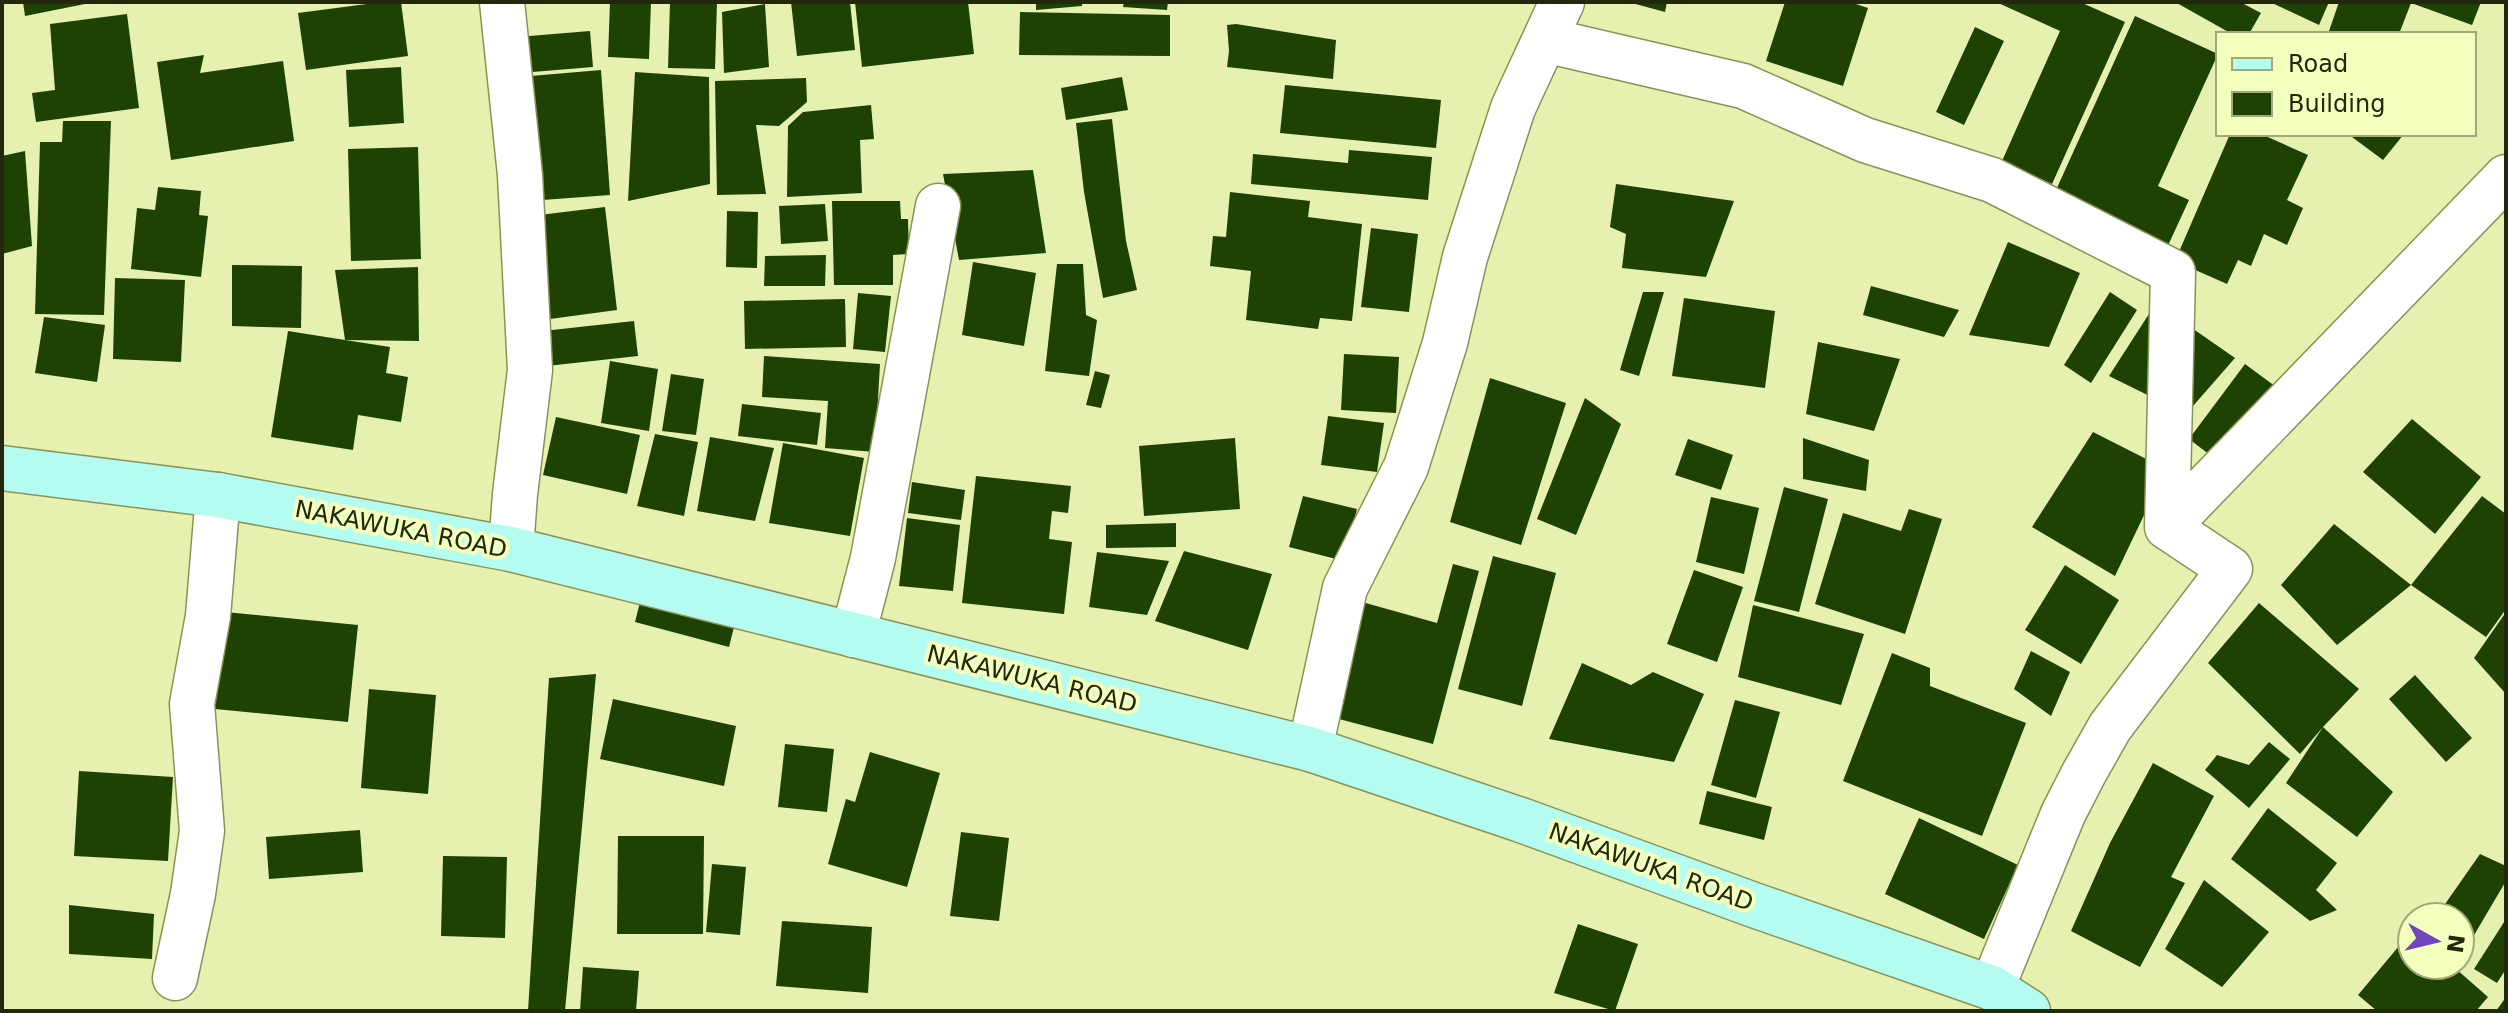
<svg xmlns="http://www.w3.org/2000/svg" width="2508" height="1013" font-family="'DejaVu Sans',sans-serif">
<style>
.building{fill:#1e4204}
.lines{fill:none;stroke-linecap:round;stroke-linejoin:round}
.minor-casing{stroke:#899356;stroke-width:47}
.secondary-casing{stroke:#899356;stroke-width:47}
.minor{stroke:#fff;stroke-width:44}
.secondary{stroke:#b4fcf0;stroke-width:44}
.labels{text-anchor:middle;stroke-width:8;stroke-linejoin:round;paint-order:stroke}
.street-label{font-size:24px;fill:#23270d;stroke:#f3ffbd}
</style>
<rect width="100%" height="100%" fill="#e6f1b0"/>
<!-- building -->
<path class="building" d="M 23,2 L 90,2 L 90,3 L 25,16 Z
M 382,2 L 401,2 L 408,56 L 306,70 L 298,13 Z
M 610,2 L 651,2 L 649,59 L 608,57 Z
M 670,2 L 717,2 L 715,69 L 668,68 Z
M 791,2 L 850,2 L 855,50 L 797,56 Z
M 855,2 L 968,2 L 974,54 L 862,67 Z
M 1036,2 L 1082,2 L 1082,6 L 1036,10 Z
M 1124,2 L 1168,2 L 1167,10 L 1123,7 Z
M 1628,2 L 1667,2 L 1665,12 Z
M 1785,2 L 1850,2 L 1868,8 L 1843,86 L 1766,61 Z
M 1996,2 L 2080,2 L 2125,22 L 2052,184 L 2002,161 L 2060,31 Z
M 2175,2 L 2240,2 L 2261,13 L 2249,34 L 2232,34 Z
M 2270,2 L 2329,2 L 2319,25 Z
M 2339,2 L 2481,2 L 2472,25 L 2411,3 L 2399,34 L 2328,34 Z
M 765,4 L 769,67 L 724,73 L 722,12 Z
M 1020,12 L 1170,15 L 1170,56 L 1019,55 Z
M 127,14 L 139,108 L 36,122 L 32,93 L 55,90 L 50,24 Z
M 2135,16 L 2218,54 L 2158,186 L 2189,200 L 2165,252 L 2127,234 L 2131,225 L 2056,190 Z
M 1236,24 L 1336,40 L 1333,79 L 1227,67 L 1229,51 L 1227,25 Z
M 1975,27 L 2004,41 L 1964,125 L 1936,112 Z
M 590,31 L 593,67 L 520,73 L 517,37 Z
M 204,55 L 200,73 L 283,61 L 294,141 L 171,160 L 157,62 Z
M 401,67 L 404,123 L 349,127 L 346,70 Z
M 601,70 L 610,195 L 529,201 L 519,77 Z
M 635,72 L 709,77 L 710,184 L 628,201 Z
M 1122,77 L 1128,110 L 1066,120 L 1061,88 Z
M 806,78 L 807,102 L 779,126 L 756,125 L 766,194 L 717,195 L 715,81 Z
M 1285,85 L 1441,100 L 1436,148 L 1280,133 Z
M 871,105 L 874,139 L 860,140 L 862,193 L 787,197 L 788,126 L 803,112 Z
M 1112,119 L 1126,241 L 1137,290 L 1103,298 L 1084,192 L 1076,123 Z
M 63,121 L 111,121 L 104,315 L 35,314 L 40,142 L 62,142 Z
M 2230,134 L 2261,134 L 2308,155 L 2287,200 L 2303,208 L 2287,245 L 2264,234 L 2251,266 L 2238,260 L 2227,284 L 2175,261 Z
M 2348,134 L 2404,134 L 2383,160 Z
M 418,147 L 421,259 L 351,261 L 348,149 Z
M 1349,150 L 1432,157 L 1428,200 L 1251,184 L 1253,154 L 1348,163 Z
M 25,151 L 32,246 L 2,254 L 2,156 Z
M 1033,170 L 1046,253 L 959,260 L 943,174 Z
M 1616,184 L 1734,201 L 1706,277 L 1622,268 L 1626,234 L 1610,227 Z
M 158,187 L 201,191 L 199,215 L 208,216 L 201,277 L 131,269 L 137,208 L 155,210 Z
M 1230,192 L 1310,201 L 1308,217 L 1362,224 L 1352,321 L 1320,318 L 1318,329 L 1246,320 L 1251,271 L 1210,266 L 1213,236 L 1226,237 Z
M 832,201 L 900,201 L 901,219 L 908,219 L 909,254 L 893,255 L 893,285 L 834,285 Z
M 825,204 L 828,241 L 781,244 L 779,206 Z
M 605,207 L 617,310 L 535,321 L 523,217 Z
M 727,211 L 758,212 L 757,268 L 726,267 Z
M 1371,228 L 1418,234 L 1409,312 L 1361,307 Z
M 2008,242 L 2080,273 L 2049,347 L 1969,335 Z
M 826,255 L 825,286 L 764,286 L 765,256 Z
M 973,262 L 1036,273 L 1024,346 L 962,335 Z
M 1057,264 L 1083,264 L 1086,315 L 1097,320 L 1089,376 L 1045,371 Z
M 232,265 L 302,266 L 301,328 L 232,326 Z
M 418,267 L 419,341 L 345,340 L 390,347 L 386,373 L 408,377 L 401,422 L 358,415 L 353,450 L 271,437 L 288,331 L 345,340 L 335,270 Z
M 115,278 L 185,280 L 181,362 L 113,359 Z
M 1871,286 L 1959,310 L 1944,337 L 1863,315 Z
M 1643,292 L 1664,292 L 1639,376 L 1620,370 Z
M 2110,292 L 2137,310 L 2091,383 L 2064,365 Z
M 858,293 L 891,296 L 885,352 L 853,349 Z
M 1684,298 L 1775,311 L 1765,388 L 1672,376 Z
M 845,299 L 846,347 L 745,349 L 744,301 Z
M 2156,303 L 2235,358 L 2186,414 L 2109,376 Z
M 44,317 L 105,325 L 97,382 L 35,373 Z
M 634,321 L 638,356 L 547,366 L 543,331 Z
M 1818,342 L 1900,359 L 1874,431 L 1806,414 Z
M 1344,354 L 1399,357 L 1396,413 L 1341,410 Z
M 764,356 L 880,364 L 875,452 L 825,448 L 828,401 L 762,397 Z
M 610,361 L 658,369 L 649,431 L 601,423 Z
M 2245,364 L 2295,401 L 2239,477 L 2189,439 Z
M 1095,371 L 1110,375 L 1101,408 L 1086,405 Z
M 671,374 L 704,379 L 696,435 L 662,431 Z
M 1490,378 L 1566,403 L 1521,545 L 1450,522 Z
M 1585,398 L 1621,424 L 1576,535 L 1537,519 Z
M 742,404 L 821,413 L 817,445 L 738,436 Z
M 1328,416 L 1384,423 L 1377,472 L 1321,465 Z
M 556,417 L 640,435 L 627,494 L 543,475 Z
M 2412,419 L 2481,477 L 2435,534 L 2363,472 Z
M 2093,432 L 2166,469 L 2115,576 L 2032,527 Z
M 655,434 L 698,442 L 684,516 L 637,506 Z
M 710,437 L 774,448 L 755,521 L 697,511 Z
M 1235,438 L 1240,509 L 1144,516 L 1139,446 Z
M 1803,438 L 1869,460 L 1866,491 L 1803,479 Z
M 1688,439 L 1733,455 L 1721,490 L 1675,475 Z
M 783,443 L 864,458 L 850,536 L 769,523 Z
M 976,476 L 1071,486 L 1068,513 L 1052,511 L 1049,539 L 1072,542 L 1064,614 L 962,603 Z
M 912,482 L 965,490 L 961,520 L 908,513 Z
M 1784,487 L 1828,499 L 1799,612 L 1754,601 Z
M 1303,496 L 1357,509 L 1344,561 L 1289,547 Z
M 2482,496 L 2506,514 L 2506,609 L 2486,637 L 2411,585 Z
M 1711,497 L 1759,508 L 1744,574 L 1696,562 Z
M 1909,509 L 1942,519 L 1905,634 L 1815,604 L 1843,513 L 1901,531 Z
M 907,518 L 960,525 L 953,591 L 899,586 Z
M 1176,523 L 1176,547 L 1106,548 L 1106,525 Z
M 2334,524 L 2411,585 L 2337,645 L 2281,585 Z
M 1184,551 L 1272,574 L 1248,650 L 1155,621 Z
M 1097,552 L 1169,561 L 1147,615 L 1089,607 Z
M 1493,556 L 1556,573 L 1522,706 L 1458,689 Z
M 1453,564 L 1479,571 L 1433,744 L 1324,715 L 1355,600 L 1437,623 Z
M 2065,565 L 2119,600 L 2081,664 L 2025,630 Z
M 1694,570 L 1743,587 L 1717,662 L 1667,644 Z
M 642,594 L 736,619 L 729,647 L 635,622 Z
M 2259,603 L 2359,689 L 2323,727 L 2393,792 L 2357,837 L 2286,783 L 2323,727 L 2300,754 L 2208,663 Z
M 1753,605 L 1864,634 L 1841,705 L 1738,677 Z
M 215,611 L 358,625 L 348,722 L 205,708 Z
M 2506,612 L 2506,694 L 2474,658 Z
M 2031,651 L 2070,672 L 2051,716 L 2014,689 Z
M 1892,653 L 1930,668 L 1930,686 L 2026,723 L 1982,836 L 1843,781 Z
M 1582,663 L 1631,685 L 1653,672 L 1704,694 L 1674,762 L 1549,739 Z
M 596,674 L 565,1011 L 528,1011 L 549,678 Z
M 2415,675 L 2472,738 L 2446,762 L 2389,699 Z
M 369,689 L 436,695 L 428,794 L 361,788 Z
M 613,699 L 736,726 L 724,786 L 600,759 Z
M 1735,700 L 1780,712 L 1756,798 L 1711,785 Z
M 2269,742 L 2290,759 L 2249,808 L 2205,770 L 2217,755 L 2249,765 Z
M 785,744 L 834,749 L 827,812 L 778,807 Z
M 870,752 L 940,773 L 907,887 L 828,864 L 846,799 L 855,802 Z
M 2153,763 L 2214,796 L 2171,877 L 2185,883 L 2140,967 L 2071,931 L 2110,843 Z
M 79,771 L 173,777 L 168,861 L 74,856 Z
M 1707,791 L 1772,807 L 1764,840 L 1699,824 Z
M 2268,808 L 2337,863 L 2316,890 L 2337,910 L 2310,921 L 2231,859 Z
M 1919,818 L 2018,865 L 1984,939 L 1885,894 Z
M 360,830 L 363,872 L 269,879 L 266,837 Z
M 961,832 L 1009,838 L 999,921 L 950,916 Z
M 618,836 L 704,836 L 703,934 L 617,934 Z
M 2480,854 L 2506,866 L 2506,881 L 2460,959 L 2460,917 L 2436,917 Z
M 443,856 L 507,857 L 505,938 L 441,936 Z
M 712,864 L 746,867 L 740,935 L 706,932 Z
M 2204,880 L 2269,932 L 2222,987 L 2165,949 Z
M 69,905 L 154,914 L 152,959 L 69,954 Z
M 2506,919 L 2506,969 L 2497,983 L 2474,969 Z
M 782,921 L 872,927 L 868,993 L 776,986 Z
M 1578,924 L 1638,944 L 1615,1011 L 1554,993 Z
M 2404,940 L 2412,947 L 2412,965 L 2433,965 L 2447,976 L 2455,968 L 2488,997 L 2476,1011 L 2377,1011 L 2358,995 Z
M 583,967 L 639,971 L 636,1011 L 580,1011 Z
M 2506,997 L 2506,1011 L 2496,1011 Z"/>
<g class="lines">
<defs>
<path id="minor" d="M 502,2 L 520,175 L 530,370 L 515,494 L 511,549
M 1545,40 L 1743,86 L 1865,140 L 1992,180 L 2173,272 L 2167,527
M 853,635 L 873,558 L 938,206
M 1310,749 L 1345,588 L 1406,467 L 1445,343 L 1465,257 L 1513,108 L 1562,2
M 175,978 L 193,894 L 202,831 L 192,704 L 208,616 L 218,495
M 1992,988 L 2063,814 L 2084,773 L 2110,727 L 2230,569 L 2167,527 L 2506,177"/>
<path id="secondary" d="M 2,468 L 218,495 L 511,549 L 1310,749 L 1521,820 L 1751,904 L 1992,988 L 2028,1011"/>
</defs>
<!-- minor casing -->
<use href="#minor" class="minor-casing"/>
<!-- secondary casing -->
<use href="#secondary" class="secondary-casing"/>
<!-- minor -->
<use href="#minor" class="minor"/>
<!-- secondary -->
<use href="#secondary" class="secondary"/>
</g>
<g class="labels">
<!-- street labels -->
<g class="street-label">
<text transform="translate(401 529) rotate(11)" y="8">NAKAWUKA ROAD</text>
<text transform="translate(1032 679) rotate(14)" y="8">NAKAWUKA ROAD</text>
<text transform="translate(1651 867) rotate(20)" y="8">NAKAWUKA ROAD</text>
</g>
</g>
<!-- border -->
<rect width="2508" height="1013" fill="none" stroke="#23270d" stroke-width="8"/>
<!-- legend -->
<rect x="2216" y="32" width="260" height="104" fill="#f3ffbd" stroke="#a0a977" stroke-width="2"/>
<rect x="2232" y="58" width="40" height="12" fill="#b4fcf0" stroke="#a0a977" stroke-width="2"/>
<text x="2288" y="72" font-size="24" fill="#23270d">Road</text>
<rect x="2232" y="92" width="40" height="24" fill="#1e4204" stroke="#a0a977" stroke-width="2"/>
<text x="2288" y="112" font-size="24" fill="#23270d">Building</text>
<!-- north arrow -->
<g transform="translate(2436 941) rotate(98)"><circle r="38" fill="#f3ffbd" stroke="#a0a977" stroke-width="2"/>
<path d="M0-6L14 30L0 20L-14 30Z" fill="#7045bd"/>
<text y="-12" font-size="22" font-weight="bold" text-anchor="middle" fill="#23270d">N</text>
</g>
</svg>
